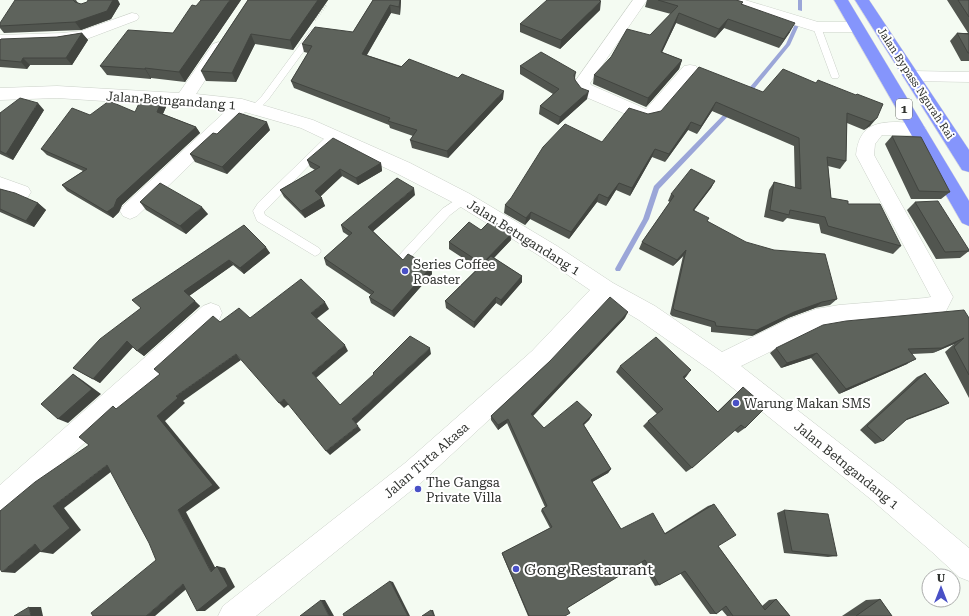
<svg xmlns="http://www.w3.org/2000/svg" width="969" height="616" font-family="'Roboto Serif',serif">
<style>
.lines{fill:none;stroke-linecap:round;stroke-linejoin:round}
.stream{fill:#9ba6d8;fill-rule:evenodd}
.lane-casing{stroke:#cbd1c9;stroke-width:1}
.street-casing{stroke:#cbd1c9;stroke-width:1}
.highway-casing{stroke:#dadada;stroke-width:1}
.path{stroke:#b1b6af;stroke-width:2;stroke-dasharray:0.5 2;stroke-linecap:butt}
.lane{fill:#fff;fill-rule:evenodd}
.street{fill:#fff;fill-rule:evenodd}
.highway{fill:#8595fc;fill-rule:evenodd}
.wall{fill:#51554f}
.shaded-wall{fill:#424540}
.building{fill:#5e635c;stroke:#424540}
.poi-dot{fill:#4950c6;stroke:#fff;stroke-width:1.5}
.labels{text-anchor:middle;stroke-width:4;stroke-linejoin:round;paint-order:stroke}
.far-street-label{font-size:11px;fill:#30322f;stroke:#fff}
.shield{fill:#fff;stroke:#6e706d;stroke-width:1}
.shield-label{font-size:12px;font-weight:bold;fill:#30322f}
.street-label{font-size:13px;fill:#30322f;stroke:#fff}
.poi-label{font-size:13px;fill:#30322f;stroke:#fff;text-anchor:start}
.near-poi-label{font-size:16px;fill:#30322f;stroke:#fff;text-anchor:start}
</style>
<rect width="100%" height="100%" fill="#f4fbf2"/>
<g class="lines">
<!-- stream -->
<path class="stream" d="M 798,0 L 802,0 L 802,11 L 798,10 Z
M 795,24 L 799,25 L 790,45 L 749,95 L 745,95 L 745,93 L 786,44 Z
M 731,108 L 733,109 L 733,111 L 659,189 L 649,219 L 620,271 L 616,271 L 615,269 L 616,267 L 643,219 L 654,186 L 729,109 Z"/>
<defs>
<path id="lane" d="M 814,25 L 817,25 L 821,27 L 839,76 L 838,78 L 832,78 L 831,76 L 813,27 Z
M 313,30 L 317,33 L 268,100 L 258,110 L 252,110 L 250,108 L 262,96 L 310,31 Z
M 333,132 L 338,135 L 336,137 L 264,212 L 265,215 L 319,248 L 321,251 L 319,254 L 315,256 L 257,221 L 253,211 L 258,203 L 330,133 Z
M 463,195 L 467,196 L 468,199 L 467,202 L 450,215 L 409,259 L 405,261 L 401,259 L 399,256 L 401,253 L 442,209 Z"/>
<path id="street" d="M 633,0 L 647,0 L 590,83 L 591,85 L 646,109 L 684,66 L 690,65 L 696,66 L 698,70 L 657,118 L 646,121 L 635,118 L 581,95 L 575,87 L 574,83 Z
M 723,0 L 745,0 L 818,22 L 855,22 L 860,24 L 863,27 L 860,30 L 855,32 L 817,32 L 725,3 Z
M 132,13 L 137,14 L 139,17 L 137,20 L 84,40 L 62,43 L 0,45 L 0,35 L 62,33 L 81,31 Z
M 219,42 L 225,44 L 227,47 L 196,94 L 242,99 L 313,120 L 410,163 L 470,194 L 557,246 L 613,283 L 655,306 L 722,352 L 789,319 L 816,309 L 839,305 L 925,298 L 931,297 L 856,155 C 859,127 873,122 898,122 C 907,123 915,122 923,125 L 926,129 L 923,133 L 917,135 L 882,135 L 875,144 L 874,155 L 953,297 L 946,311 L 931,316 L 839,325 L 816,329 L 741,366 L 891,483 L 969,548 L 969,581 L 959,577 L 932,552 L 873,501 L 713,372 L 639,320 L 607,301 L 548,365 L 423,481 L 256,616 L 218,616 L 223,606 L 405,463 L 532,351 L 590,290 L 543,258 L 456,204 L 396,173 L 301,128 L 245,112 L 137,216 L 130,219 L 123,216 L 120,211 L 123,206 L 228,109 L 57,98 L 0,100 L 0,88 L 57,86 L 179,93 L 213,44 Z
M 911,71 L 969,72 L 969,82 L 911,81 L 905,80 L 903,76 L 905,72 Z
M 0,177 L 28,187 L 31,192 L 28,197 L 21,199 L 0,192 Z
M 211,303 L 219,306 L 222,313 L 219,320 L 9,512 L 0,516 L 0,485 L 203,306 Z"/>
<path id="highway" d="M 834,0 L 848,0 L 969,201 L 969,226 L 962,223 Z
M 855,0 L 869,0 L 969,150 L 969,172 L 962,170 Z"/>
</defs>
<!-- lane casing -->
<use href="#lane" class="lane-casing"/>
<!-- street casing -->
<use href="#street" class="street-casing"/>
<!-- highway casing -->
<use href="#highway" class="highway-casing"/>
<!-- path -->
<path class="path" d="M 315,20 L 327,4"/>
<!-- lane -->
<use href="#lane" class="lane"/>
<!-- street -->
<use href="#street" class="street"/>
<!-- highway -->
<use href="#highway" class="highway"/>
</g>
<!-- wall -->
<path class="wall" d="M 73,0 L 76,0 L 78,3 L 81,4 L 120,4 L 111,19 L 81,30 L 4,33 L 0,28 L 0,23 Z
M 241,0 L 185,82 L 151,78 L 151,79 L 107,75 L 100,66 L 173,33 L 196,6 Z
M 248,0 L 328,0 L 293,50 L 255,44 L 236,82 L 206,81 L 201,71 Z
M 373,0 L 401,0 L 400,15 L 391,13 L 367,55 L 503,99 L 448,158 L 412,148 L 410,140 L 413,136 L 390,128 L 389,125 L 294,88 L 291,81 L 308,53 L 304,52 L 302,44 L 353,32 Z
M 647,0 L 736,0 L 743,2 L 742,4 L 790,32 L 779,48 L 724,28 L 715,38 L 676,23 L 662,52 L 682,60 L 679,69 L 646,107 L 593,84 L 594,75 L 650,35 L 671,14 L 645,7 Z
M 947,0 L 969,0 L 969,61 L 961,61 L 950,41 L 957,33 L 968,33 Z
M 600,10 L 560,49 L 520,32 L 520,24 Z
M 82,33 L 88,40 L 72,65 L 30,65 L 27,69 L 0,67 L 0,40 L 57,37 Z
M 520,66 L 576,72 L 575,78 L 575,80 L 587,99 L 558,125 L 539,114 L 540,106 L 553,94 L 520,74 Z
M 816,83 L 883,104 L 870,126 L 864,130 L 847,123 L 846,161 L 840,169 L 828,166 L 831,198 L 848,204 L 901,246 L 893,254 L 821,233 L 819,224 L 787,218 L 783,222 L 764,217 L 769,190 L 774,182 L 795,188 L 794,146 L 712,111 L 697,134 L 688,130 L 665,162 L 652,157 L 630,196 L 616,190 L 606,206 L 597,202 L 569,239 L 530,219 L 525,225 L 504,213 L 505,205 L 602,142 L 648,114 L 763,92 Z
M 162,100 L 166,107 L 163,114 L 196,127 L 200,133 L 122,205 L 119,212 L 113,218 L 67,191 L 62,185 L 83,171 L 47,155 L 41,149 L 90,115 L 135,112 Z
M 44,110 L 13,160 L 0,154 L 0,113 Z
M 270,130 L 227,174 L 195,162 L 190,154 L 217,134 Z
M 892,136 L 950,192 L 941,199 L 911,199 L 885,144 Z
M 307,160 L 381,163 L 382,171 L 358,185 L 342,176 L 320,196 L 325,206 L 305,218 L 284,197 L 280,190 L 315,170 L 310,167 Z
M 715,181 L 711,188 L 694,210 L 707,221 L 837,299 L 830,305 L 815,308 L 788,318 L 752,336 L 711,332 L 711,327 L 672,316 L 670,314 L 683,256 L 673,266 L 639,249 L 642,242 L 670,202 L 668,201 L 671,194 Z
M 0,189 L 38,203 L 46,210 L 34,227 L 0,212 Z
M 415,195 L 373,231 L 403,260 L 431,267 L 432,274 L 394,317 L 371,303 L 369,297 L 371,295 L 326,265 L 324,258 L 349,236 L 343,232 L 341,225 Z
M 140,202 L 208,214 L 186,234 L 146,210 Z
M 915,202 L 969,250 L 969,251 L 960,258 L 936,259 L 907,210 Z
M 244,225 L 270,253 L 244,274 L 233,265 L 189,296 L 200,306 L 144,356 L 133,347 L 100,383 L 73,368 L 141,308 Z
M 481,230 L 511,240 L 494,258 L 522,276 L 522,282 L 501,306 L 496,303 L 474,328 L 446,308 L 445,301 L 478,268 L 449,249 L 449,242 Z
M 625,318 L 533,416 L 544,428 L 592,415 L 589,420 L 584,425 L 611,469 L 608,473 L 592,482 L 621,529 L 665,533 L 708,506 L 714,504 L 718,546 L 762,606 L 769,600 L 776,599 L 790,616 L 727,616 L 722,610 L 716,614 L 710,614 L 680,573 L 659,585 L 655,586 L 641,562 L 567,608 L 565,616 L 528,616 L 502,554 L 502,553 L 550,528 L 541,511 L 542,509 L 545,507 L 507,423 L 498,430 L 491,420 L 491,416 L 550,361 Z
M 969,318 L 969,398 L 945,352 L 954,344 L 933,353 L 912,354 L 907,364 L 839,394 L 811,358 L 781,368 L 770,353 L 776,348 Z
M 620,366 L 686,377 L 684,378 L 717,412 L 743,387 L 745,428 L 738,433 L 734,430 L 692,468 L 686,472 L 643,426 L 648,421 L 657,414 L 616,372 Z
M 925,373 L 949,403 L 905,420 L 883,441 L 875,444 L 860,430 L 917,377 Z
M 784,510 L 837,556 L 828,557 L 784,553 L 777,513 Z
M 880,599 L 892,616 L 842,616 L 866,600 Z"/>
<!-- shaded-wall -->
<path class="shaded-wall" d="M 113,0 L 118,0 L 120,4 L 111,19 L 81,30 L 75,22 Z
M 230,0 L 242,0 L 241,0 L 185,82 L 179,72 Z
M 318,0 L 328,0 L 293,50 L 290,40 Z
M 400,0 L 401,0 L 400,15 L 399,7 Z
M 601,1 L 600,10 L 560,49 L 561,40 Z
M 390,5 L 391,13 L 363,61 L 362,54 Z
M 679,13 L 676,23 L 658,61 L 661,52 Z
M 728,19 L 724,28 L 715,38 L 719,29 Z
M 795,23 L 790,32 L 779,48 L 784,39 Z
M 82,33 L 88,40 L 72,65 L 66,58 Z
M 251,34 L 255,44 L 236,82 L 232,73 Z
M 23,58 L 30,65 L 27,69 L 21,62 Z
M 682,60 L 679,69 L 646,107 L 648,98 Z
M 145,68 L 151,78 L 151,79 L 145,69 Z
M 504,91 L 503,99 L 448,158 L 447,151 Z
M 589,91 L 587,99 L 558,125 L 560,117 Z
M 162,100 L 166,107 L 161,118 L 157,112 Z
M 716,102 L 712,111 L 697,134 L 701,126 Z
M 38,103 L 44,110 L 13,160 L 6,154 Z
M 877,118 L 870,126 L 864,130 L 871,122 Z
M 267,122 L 270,130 L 227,174 L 222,167 Z
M 691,122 L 688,130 L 665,162 L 669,154 Z
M 196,127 L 200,133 L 122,205 L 119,212 L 113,218 L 107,212 L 117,199 Z
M 655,149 L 652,157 L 630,196 L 632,188 Z
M 381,163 L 382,171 L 358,185 L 356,178 Z
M 340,169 L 342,176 L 318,199 L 315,191 Z
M 715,181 L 711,188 L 689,217 L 693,210 Z
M 619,183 L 616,190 L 606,206 L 608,198 Z
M 414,188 L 415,195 L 370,234 L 368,227 Z
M 599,194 L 597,202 L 569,239 L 571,232 Z
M 322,198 L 325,206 L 305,218 L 301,211 Z
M 38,203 L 46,210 L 34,227 L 26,221 Z
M 202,207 L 208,214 L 186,234 L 180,226 Z
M 531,212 L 530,219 L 525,225 L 526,218 Z
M 512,233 L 511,240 L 482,270 L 482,264 Z
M 266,247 L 270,253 L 244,274 L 240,268 Z
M 686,250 L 683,256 L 673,266 L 677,260 Z
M 229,260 L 233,265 L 189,296 L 184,291 Z
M 431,267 L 432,274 L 394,317 L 392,311 Z
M 522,276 L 522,282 L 501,306 L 501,300 Z
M 496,297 L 496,303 L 474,328 L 474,322 Z
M 195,301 L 200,306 L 144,356 L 137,351 Z
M 325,302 L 329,309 L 315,320 L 311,313 Z
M 822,302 L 815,308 L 788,318 L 752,336 L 757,330 L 794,312 Z
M 628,312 L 625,318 L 530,419 L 531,414 Z
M 964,338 L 954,344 L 933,353 L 942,348 Z
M 127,341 L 134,346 L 100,383 L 93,379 Z
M 345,345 L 348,351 L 316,378 L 312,373 Z
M 430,348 L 431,354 L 356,424 L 352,419 Z
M 817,353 L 811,358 L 781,368 L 787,363 Z
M 236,354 L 241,360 L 183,401 L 185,403 L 165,421 L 220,488 L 186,512 L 218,573 L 211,572 L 178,510 L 157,416 L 176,396 Z
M 916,359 L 907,364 L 839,394 L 846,389 Z
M 691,370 L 686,377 L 677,384 L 683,377 Z
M 73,374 L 82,380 L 101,394 L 68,423 L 58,419 Z
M 284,399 L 289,404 L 284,408 L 279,403 Z
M 949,403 L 941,407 L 899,423 L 907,419 Z
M 592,415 L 589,420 L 580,428 L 583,424 Z
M 508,419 L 507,423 L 498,430 L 498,425 Z
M 358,426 L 361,430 L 330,455 L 326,451 Z
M 107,465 L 116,468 L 64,508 L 81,530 L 53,554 L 41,552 L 53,506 Z
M 611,469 L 608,473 L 589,484 L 591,480 Z
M 35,544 L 47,546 L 15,573 L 2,572 Z
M 217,566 L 225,568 L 235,587 L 205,611 L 197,611 Z
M 390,581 L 393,582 L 410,616 L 408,616 Z
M 183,584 L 191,585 L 155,616 L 146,616 Z
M 321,600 L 325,600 L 334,616 L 329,616 Z
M 29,607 L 41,607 L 43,616 L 31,616 Z
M 431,610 L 433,610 L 435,616 L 434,616 Z"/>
<!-- building -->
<path class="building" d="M 15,0 L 73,0 L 75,2 L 81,4 L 87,2 L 88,0 L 113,0 L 107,11 L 75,22 L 0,26 L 0,23 Z
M 201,0 L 230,0 L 179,72 L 145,68 L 145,69 L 100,66 L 128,30 L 173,33 L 192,5 L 196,6 Z
M 248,0 L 318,0 L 290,40 L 251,34 L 232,73 L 201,71 Z
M 373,0 L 400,0 L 399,7 L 390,5 L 362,54 L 401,67 L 409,59 L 458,78 L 462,74 L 504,91 L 447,151 L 410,140 L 417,130 L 388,121 L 390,118 L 291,81 L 312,46 L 302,44 L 315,27 L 353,32 Z
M 547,0 L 598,0 L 601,1 L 561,40 L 520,24 Z
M 658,0 L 736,0 L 743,2 L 741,4 L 795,23 L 784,39 L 728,19 L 719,29 L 679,13 L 661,52 L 682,60 L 648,98 L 594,75 L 611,57 L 627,29 L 650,35 L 678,6 Z
M 958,0 L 969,0 L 969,17 Z
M 82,33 L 66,58 L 23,58 L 21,62 L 0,60 L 0,40 L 1,39 L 57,37 Z
M 957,33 L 969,34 L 969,53 L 968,53 Z
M 541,52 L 576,72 L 574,75 L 575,80 L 581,88 L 589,91 L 560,117 L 540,106 L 559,89 L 520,66 Z
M 699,67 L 763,92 L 783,69 L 816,83 L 818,80 L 856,95 L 857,94 L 883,104 L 877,118 L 871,122 L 847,113 L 846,161 L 827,157 L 831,198 L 848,201 L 848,204 L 880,204 L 901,246 L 828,226 L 825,217 L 790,210 L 789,215 L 770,210 L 774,182 L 801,189 L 799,138 L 716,102 L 701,126 L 691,122 L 669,154 L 655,149 L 632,188 L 619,183 L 608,198 L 599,194 L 571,232 L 531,212 L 526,218 L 505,205 L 511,198 L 543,147 L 565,124 L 602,142 L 629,108 L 648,114 L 661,111 Z
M 20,98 L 38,103 L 6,154 L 0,151 L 0,113 Z
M 141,99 L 162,100 L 157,112 L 196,127 L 117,199 L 114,207 L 107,212 L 62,185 L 87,169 L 41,149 L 72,108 L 90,115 L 109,101 L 135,112 Z
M 239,113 L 267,122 L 222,167 L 190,154 L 213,133 L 217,134 Z
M 892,136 L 921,137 L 950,192 L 919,191 Z
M 333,138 L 381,163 L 356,178 L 340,169 L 315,191 L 322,198 L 301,211 L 280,190 L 320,167 L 307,160 Z
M 691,169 L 715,181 L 693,210 L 709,218 L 707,221 L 746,242 L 774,250 L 825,254 L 837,299 L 822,302 L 794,312 L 757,330 L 716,326 L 715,322 L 675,310 L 673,308 L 686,250 L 677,260 L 642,242 L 674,196 L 671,194 Z
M 397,178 L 414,188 L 368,227 L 403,260 L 408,254 L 431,267 L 392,311 L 369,297 L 374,292 L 324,258 L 352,233 L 341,225 Z
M 160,183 L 202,207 L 180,226 L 140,202 Z
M 0,189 L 15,193 L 38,203 L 26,221 L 0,209 Z
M 938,201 L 969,250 L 969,251 L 945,252 L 915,202 Z
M 491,220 L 512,233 L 482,264 L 449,242 L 469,222 L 481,230 Z
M 244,225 L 266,247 L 240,268 L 229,260 L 184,291 L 195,301 L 137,351 L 127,341 L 93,379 L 73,368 L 100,339 L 141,308 L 132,300 Z
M 491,256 L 522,276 L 501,300 L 496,297 L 474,322 L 445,301 Z
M 301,279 L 325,302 L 311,313 L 345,345 L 312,373 L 340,405 L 374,374 L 373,373 L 410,336 L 430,348 L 352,419 L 358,426 L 326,451 L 284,399 L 279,403 L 236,354 L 176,396 L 178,398 L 157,416 L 213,485 L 178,510 L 211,572 L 217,566 L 228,586 L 197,611 L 183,584 L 146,616 L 93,616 L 91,613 L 156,560 L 149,543 L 107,465 L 53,506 L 70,528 L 41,552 L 35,544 L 2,572 L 0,569 L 0,511 L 35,482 L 89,445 L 79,437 L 113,406 L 116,409 L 160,374 L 154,369 L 213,316 L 220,322 L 239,308 L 250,318 Z
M 610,297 L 628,312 L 531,414 L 544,428 L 577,401 L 592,415 L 583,424 L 611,469 L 591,480 L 621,529 L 653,513 L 665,534 L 714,504 L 736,535 L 718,546 L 765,610 L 776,599 L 790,616 L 733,616 L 726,606 L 716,614 L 685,571 L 659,585 L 645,560 L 567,608 L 570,613 L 565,616 L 529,616 L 502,553 L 552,527 L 542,509 L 547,506 L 508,419 L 498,425 L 491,416 L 550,361 Z
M 964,310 L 969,318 L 969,375 L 954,347 L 964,338 L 942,348 L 908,349 L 916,359 L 846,389 L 817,353 L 787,363 L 776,348 L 823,325 L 846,321 Z
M 656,337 L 691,370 L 683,377 L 718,412 L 743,387 L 766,407 L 745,428 L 741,425 L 692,468 L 648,421 L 663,409 L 620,366 Z
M 925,373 L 949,403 L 907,419 L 883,441 L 867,426 Z
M 73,374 L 92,389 L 58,419 L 41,404 Z
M 784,510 L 828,514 L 837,556 L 792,551 Z
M 390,581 L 408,616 L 344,616 L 343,614 Z
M 880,599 L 892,616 L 856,616 Z
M 321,600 L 329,616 L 300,616 Z
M 29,607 L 31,616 L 14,616 Z
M 431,610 L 434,616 L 422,616 Z"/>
<!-- markers -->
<g class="poi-dot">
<circle cx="405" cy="271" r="4"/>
<circle cx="736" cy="403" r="4"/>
<circle cx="418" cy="489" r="4"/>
<circle cx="516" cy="569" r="4"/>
</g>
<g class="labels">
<!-- far-street labels -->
<g class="far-street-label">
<text transform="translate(916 83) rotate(57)" y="4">Jalan Bypass Ngurah Rai</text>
</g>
<!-- shield labels -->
<rect class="shield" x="896" y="99" width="16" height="20" rx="3"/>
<g class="shield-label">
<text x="904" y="113">1</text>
</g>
<!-- street labels -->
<g class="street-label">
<text transform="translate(171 100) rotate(4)" y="5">Jalan Betngandang 1</text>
<text transform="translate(524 237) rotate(32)" y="5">Jalan Betngandang 1</text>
<text transform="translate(426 460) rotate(-41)" y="5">Jalan Tirta Akasa</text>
<text transform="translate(847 465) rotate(39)" y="5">Jalan Betngandang 1</text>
</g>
<!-- poi labels -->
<g class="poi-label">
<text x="413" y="269">Series Coffee<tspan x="413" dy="15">Roaster</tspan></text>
<text x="744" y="408">Warung Makan SMS</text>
<text x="426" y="487">The Gangsa<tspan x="426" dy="15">Private Villa</tspan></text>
</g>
<!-- near-poi labels -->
<g class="near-poi-label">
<text x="524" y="575">Gong Restaurant</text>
</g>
</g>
<!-- north arrow -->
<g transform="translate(941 588)"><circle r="19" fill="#ffffff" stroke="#acadac"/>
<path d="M0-3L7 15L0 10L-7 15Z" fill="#4950c6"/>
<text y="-6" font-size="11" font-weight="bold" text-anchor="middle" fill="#30322f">U</text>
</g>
</svg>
